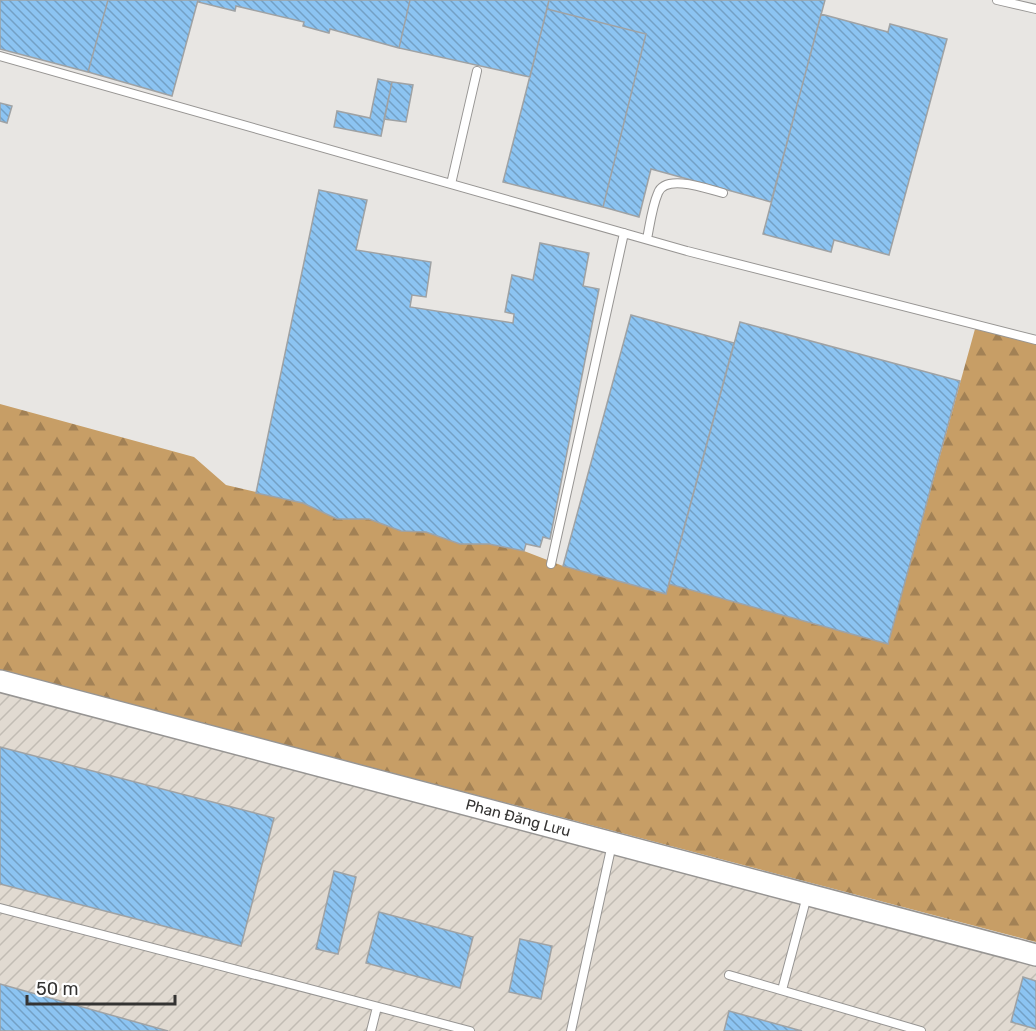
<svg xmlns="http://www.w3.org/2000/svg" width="1036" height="1031" font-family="Rubik,sans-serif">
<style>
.industrial{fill:url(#industrial-furrows)}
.forest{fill:url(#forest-firs)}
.building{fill:url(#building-back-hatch);stroke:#9fa2a4;stroke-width:1.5}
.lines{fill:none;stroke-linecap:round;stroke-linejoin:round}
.lane-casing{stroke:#979593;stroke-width:10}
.secondary-casing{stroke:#979593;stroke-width:24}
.lane{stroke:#fff;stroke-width:8}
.secondary{stroke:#fff;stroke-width:21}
.labels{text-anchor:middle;stroke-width:6;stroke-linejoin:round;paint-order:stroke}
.street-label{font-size:15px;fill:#343332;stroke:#fff}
</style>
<defs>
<pattern id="industrial-furrows" width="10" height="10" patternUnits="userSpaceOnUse" patternTransform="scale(1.5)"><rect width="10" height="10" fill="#e1dad1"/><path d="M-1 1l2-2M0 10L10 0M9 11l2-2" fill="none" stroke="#c2bcb4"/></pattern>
<pattern id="forest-firs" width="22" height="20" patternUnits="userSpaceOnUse" patternTransform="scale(1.5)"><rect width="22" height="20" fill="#c79e66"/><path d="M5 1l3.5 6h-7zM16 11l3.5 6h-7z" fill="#a28155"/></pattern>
<pattern id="building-back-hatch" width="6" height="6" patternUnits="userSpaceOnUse" patternTransform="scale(1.5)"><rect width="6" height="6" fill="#8cc4f2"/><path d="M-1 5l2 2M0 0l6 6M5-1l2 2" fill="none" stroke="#73a0c5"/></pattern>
</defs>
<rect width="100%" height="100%" fill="#e8e6e3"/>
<!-- industrial -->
<path class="industrial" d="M 0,693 L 1036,966 L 1036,1031 L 0,1031 Z"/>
<!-- forest -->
<path class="forest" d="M 975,329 L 1036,344 L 1036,942 L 0,670 L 0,404 L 194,457 L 226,485 L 303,503 L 337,519 L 369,519 L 401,531 L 426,532 L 460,544 L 489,544 L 524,551 L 563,566 L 666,594 L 669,584 L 888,644 Z"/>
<!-- building -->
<path class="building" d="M 0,0 L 108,0 L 88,72 L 0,49 Z
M 108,0 L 198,0 L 172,96 L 88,72 Z
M 198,0 L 410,0 L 399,48 L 330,29 L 329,33 L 303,26 L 304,22 L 236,6 L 235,11 L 198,2 Z
M 410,0 L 549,0 L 530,77 L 399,48 Z
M 549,0 L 825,0 L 771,202 L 651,169 L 639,217 L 603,207 L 646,34 L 547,9 Z
M 547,9 L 646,34 L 603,207 L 503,182 Z
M 821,14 L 888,32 L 890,24 L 947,39 L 889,255 L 834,240 L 831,252 L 763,234 Z
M 378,79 L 392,82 L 381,136 L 334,127 L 337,111 L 370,118 Z
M 392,82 L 413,85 L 406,122 L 384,119 Z
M 0,103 L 12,106 L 7,123 L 0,121 Z
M 319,190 L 367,200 L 356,250 L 431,262 L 426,297 L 412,295 L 410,307 L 513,323 L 514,314 L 505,312 L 512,275 L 533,280 L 540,243 L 589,253 L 583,286 L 599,289 L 550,539 L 543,537 L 540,547 L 526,544 L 524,551 L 489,544 L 460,544 L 426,532 L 401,531 L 369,519 L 337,519 L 303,503 L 256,493 Z
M 631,315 L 734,343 L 666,594 L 563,566 Z
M 740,322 L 960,381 L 888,644 L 669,584 Z
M 0,747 L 274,818 L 241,946 L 0,884 Z
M 334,871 L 356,877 L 338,954 L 316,949 Z
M 379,912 L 473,937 L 460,988 L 366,963 Z
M 520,939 L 552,946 L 541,999 L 509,992 Z
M 1023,977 L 1036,981 L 1036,1029 L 1011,1022 Z
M 0,984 L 168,1031 L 0,1031 Z
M 729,1011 L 802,1031 L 724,1031 Z"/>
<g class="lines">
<defs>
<path id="lane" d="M 997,0 L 1036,9
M 0,56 L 687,251 L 1036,340
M 451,184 L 477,71
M 647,239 C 650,224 652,207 658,193 C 665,173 708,189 723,193
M 551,564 L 624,233
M 0,908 L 470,1031
M 729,975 L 921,1031
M 782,990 L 807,896
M 371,1031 L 377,1007
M 571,1031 L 612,844"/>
<g id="secondary">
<path id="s1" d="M 0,681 L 1036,955"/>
</g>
</defs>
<!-- lane casing -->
<use href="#lane" class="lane-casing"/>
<!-- secondary casing -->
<use href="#secondary" class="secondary-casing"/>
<!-- lane -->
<use href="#lane" class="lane"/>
<!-- secondary -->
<use href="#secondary" class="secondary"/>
</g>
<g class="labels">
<!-- street labels -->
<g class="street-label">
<text dy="5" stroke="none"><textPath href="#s1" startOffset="536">Phan Đăng Lưu</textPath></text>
</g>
</g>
<!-- scale -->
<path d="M27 995v9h148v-9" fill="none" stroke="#343332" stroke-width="3"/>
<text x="36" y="995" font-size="18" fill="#343332" stroke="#ffffff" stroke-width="4.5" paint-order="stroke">50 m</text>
</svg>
